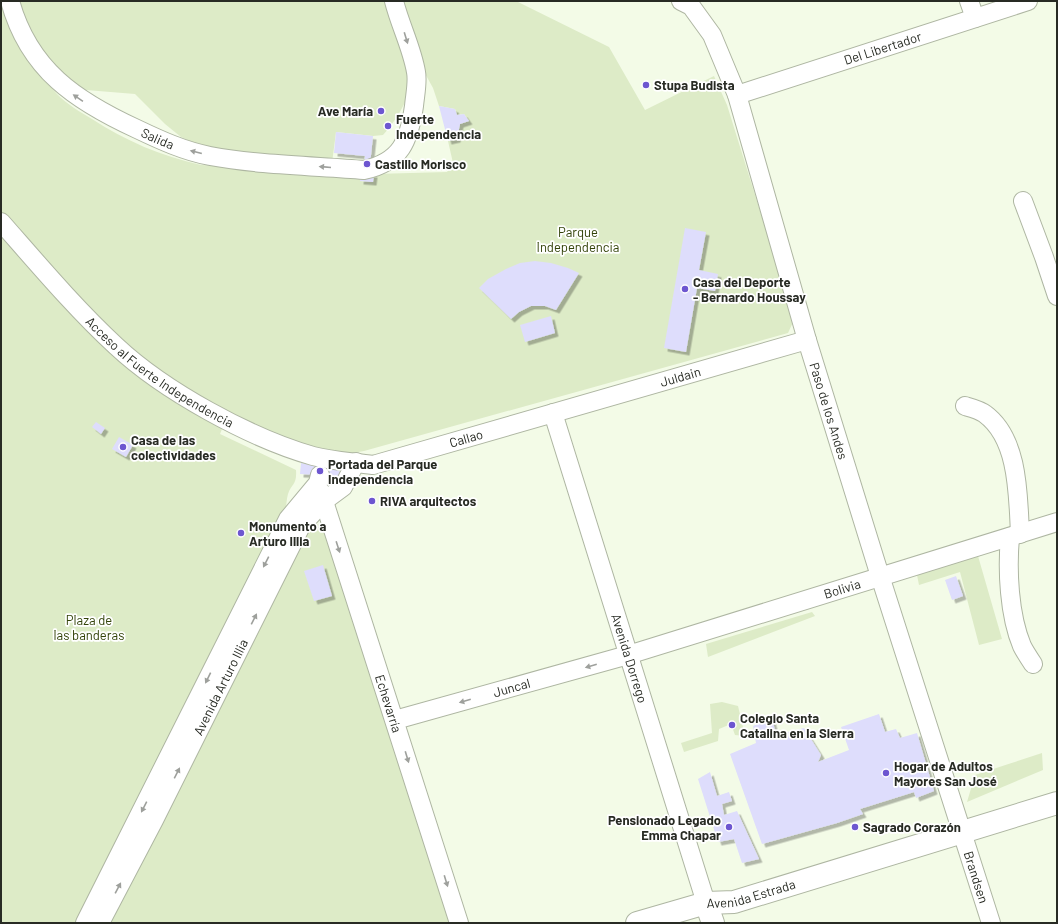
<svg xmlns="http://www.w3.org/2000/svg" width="1058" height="924" font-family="Barlow,sans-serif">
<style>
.green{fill:#ddebc7}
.building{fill:#deddfc;filter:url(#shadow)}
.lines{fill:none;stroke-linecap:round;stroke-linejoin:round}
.minor-casing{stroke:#aeb6a2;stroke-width:20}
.major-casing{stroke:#aeb6a2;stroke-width:24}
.minor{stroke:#fff;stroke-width:18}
.major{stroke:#fff;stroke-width:22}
.oneway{fill:#9ea09c}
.poi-dot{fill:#6d56d0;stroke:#fff;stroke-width:1.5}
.labels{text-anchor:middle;stroke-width:3.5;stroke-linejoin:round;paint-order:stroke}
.street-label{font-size:13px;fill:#282b24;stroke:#fff}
.poi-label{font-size:13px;font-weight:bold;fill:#282b24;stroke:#fff;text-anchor:start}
.park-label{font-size:13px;fill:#324208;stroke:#fff}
</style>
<defs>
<filter id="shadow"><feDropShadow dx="3.5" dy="3.5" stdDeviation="0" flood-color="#0004"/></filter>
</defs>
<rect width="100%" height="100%" fill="#f3fbe7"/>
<!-- green -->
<path class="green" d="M 1,1 L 4,1 C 18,28 38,72 57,94 C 67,104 80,112 92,119 C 126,141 161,156 201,165 L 361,173 L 360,181 L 373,182 L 374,174 L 447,172 L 453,163 L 448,141 L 457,139 L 460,124 L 469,121 L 464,114 L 457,115 L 455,109 L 439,106 L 433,88 L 422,68 L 403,1 L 516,1 L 609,47 L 645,110 L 714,76 L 727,105 L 794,320 L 788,333 L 364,451 L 342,455 L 276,438 L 183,388 L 123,344 L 1,214 Z
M 16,1 L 385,1 C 392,23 413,72 408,93 C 405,107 392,125 383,135 L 373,136 L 336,132 L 332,163 L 227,151 L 196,144 L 181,137 L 165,124 L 135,94 L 86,90 L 76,87 L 35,45 Z
M 1,233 L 42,279 L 224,424 L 220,434 L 296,470 C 297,485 292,483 288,494 C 286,501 287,507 284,514 L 77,923 L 1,923 Z
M 313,523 L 321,525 L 325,531 L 454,923 L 106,923 Z
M 978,556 L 1002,639 L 979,645 L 960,572 L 919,585 L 917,575 Z
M 812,612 L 815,616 L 708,657 L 706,644 Z
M 722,702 L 738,706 L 745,736 L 735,735 L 731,724 L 719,729 L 718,741 L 684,752 L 681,743 L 712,733 L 710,704 Z
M 1042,753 L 1043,770 L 967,802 L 975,775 Z"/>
<!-- building -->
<path class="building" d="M 439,106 L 455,109 L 457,115 L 464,114 L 469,121 L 460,124 L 457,139 L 448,141 Z
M 336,132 L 373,136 L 369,174 L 374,174 L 373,182 L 360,181 L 361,173 L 363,173 L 365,156 L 334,153 Z
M 685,228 L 706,232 L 699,270 L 718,274 L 715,291 L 697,288 L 686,352 L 664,348 Z
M 535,261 L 551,263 L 568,268 L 579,273 L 556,310 L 545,306 L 531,306 L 519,312 L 511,319 L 479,288 L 488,279 L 506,269 L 520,263 Z
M 551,316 L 555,333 L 525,342 L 520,325 Z
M 96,422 L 105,428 L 101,434 L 92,427 Z
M 119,437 L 133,445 L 126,457 L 112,449 Z
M 301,463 L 321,467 L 340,468 L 339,479 L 319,475 L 300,474 Z
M 323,565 L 332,596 L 314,601 L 304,571 Z
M 956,576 L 963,596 L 952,600 L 945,580 Z
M 879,714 L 885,732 L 896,729 L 900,738 L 917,733 L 934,791 L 916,798 L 914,792 L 860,809 L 863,814 L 837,823 L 762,844 L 730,754 L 756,743 L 753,726 L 772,718 L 776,735 L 804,728 L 821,755 L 818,762 L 849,750 L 841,727 Z
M 710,772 L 717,796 L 729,792 L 732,801 L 722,804 L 724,815 L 737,811 L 759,859 L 742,863 L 734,839 L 718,842 L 698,779 Z"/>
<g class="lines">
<defs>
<g id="minor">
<path id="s1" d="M 10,1 C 29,70 76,101 137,129 C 160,140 184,151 210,156 C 258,165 315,166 364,170 C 401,162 409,141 414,106 C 415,95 418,82 416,72 C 412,48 400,25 394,1"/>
<path id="s2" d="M 681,1 L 691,6 L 712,35 L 737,95 L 807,340 L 880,576 L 991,923"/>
<path d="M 969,1 L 975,18"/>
<path id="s3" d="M 737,95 L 1028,1"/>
<path d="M 1023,201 L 1044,257 L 1057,296"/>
<path id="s4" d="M 1,222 C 38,264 75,308 116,346 C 164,391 250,438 313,456 C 332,461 353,462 373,465 L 807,340"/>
<path d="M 965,406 C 972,408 980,410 985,414 C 1019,439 1018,496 1020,534"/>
<path id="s5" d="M 553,413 L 706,903"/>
<path id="s6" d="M 321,492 L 459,923"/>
<path d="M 1010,537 C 1007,570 1009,615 1022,646 C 1025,652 1029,658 1033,664"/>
<path id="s7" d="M 395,720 L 628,655 L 1057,522"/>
<path d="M 85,923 L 288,519 L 318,483 L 320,475"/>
<path id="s8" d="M 100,923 L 154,820 L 301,526 L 324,501 L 343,487 L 356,462"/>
</g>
<g id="major">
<path d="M 706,903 L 713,923"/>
<path id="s9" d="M 637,923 L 706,903 L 734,902 L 1057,803"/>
</g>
</defs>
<!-- minor casing -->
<use href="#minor" class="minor-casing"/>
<!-- major casing -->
<use href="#major" class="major-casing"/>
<!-- minor -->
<use href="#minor" class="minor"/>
<!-- major -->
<use href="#major" class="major"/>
</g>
<!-- one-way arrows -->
<defs><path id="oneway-solid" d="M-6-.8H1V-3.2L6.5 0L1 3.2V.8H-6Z"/></defs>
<g class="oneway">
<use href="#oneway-solid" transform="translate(406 38) rotate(73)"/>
<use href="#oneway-solid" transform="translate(78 98) rotate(-146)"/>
<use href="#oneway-solid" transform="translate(196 152) rotate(-166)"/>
<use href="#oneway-solid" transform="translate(325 167) rotate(-175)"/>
<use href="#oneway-solid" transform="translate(338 547) rotate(72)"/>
<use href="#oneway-solid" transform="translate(266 562) rotate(117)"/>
<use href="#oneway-solid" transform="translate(254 619) rotate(-63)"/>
<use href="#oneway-solid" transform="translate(591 666) rotate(164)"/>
<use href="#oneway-solid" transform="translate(208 678) rotate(116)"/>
<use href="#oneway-solid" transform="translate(465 701) rotate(164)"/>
<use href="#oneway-solid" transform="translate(407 757) rotate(73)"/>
<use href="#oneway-solid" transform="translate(177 773) rotate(-63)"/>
<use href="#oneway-solid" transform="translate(144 807) rotate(117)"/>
<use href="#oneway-solid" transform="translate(446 881) rotate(73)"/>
<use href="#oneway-solid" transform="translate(118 888) rotate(-62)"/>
</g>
<!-- markers -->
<g class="poi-dot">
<circle cx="646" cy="85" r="4"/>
<circle cx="381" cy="111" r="4"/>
<circle cx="388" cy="126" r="4"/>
<circle cx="367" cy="164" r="4"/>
<circle cx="685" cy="289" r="4"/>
<circle cx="123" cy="447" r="4"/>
<circle cx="320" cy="471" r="4"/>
<circle cx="372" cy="501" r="4"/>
<circle cx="241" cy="533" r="4"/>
<circle cx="732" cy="725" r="4"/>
<circle cx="886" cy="773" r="4"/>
<circle cx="729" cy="827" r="4"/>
<circle cx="855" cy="827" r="4"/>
</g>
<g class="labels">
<!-- street labels -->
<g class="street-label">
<text dy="5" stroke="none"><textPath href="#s3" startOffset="153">Del Libertador</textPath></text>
<text dy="5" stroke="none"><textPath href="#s1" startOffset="210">Salida</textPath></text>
<text dy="5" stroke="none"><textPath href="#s4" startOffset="220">Acceso al Fuerte Independencia</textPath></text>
<text dy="5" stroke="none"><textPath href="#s4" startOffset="777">Juldain</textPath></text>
<text dy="5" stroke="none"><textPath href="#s2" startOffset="441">Paso de los Andes</textPath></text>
<text dy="5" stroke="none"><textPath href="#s4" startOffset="554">Callao</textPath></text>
<text dy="5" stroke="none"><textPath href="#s7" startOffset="466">Bolivia</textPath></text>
<text dy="5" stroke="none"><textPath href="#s5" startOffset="257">Avenida Dorrego</textPath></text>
<text dy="5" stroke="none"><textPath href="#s8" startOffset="265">Avenida Arturo Illia</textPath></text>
<text dy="5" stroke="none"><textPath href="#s7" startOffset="121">Juncal</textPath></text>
<text dy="5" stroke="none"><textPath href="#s6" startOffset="222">Echevarría</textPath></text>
<text dy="5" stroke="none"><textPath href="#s2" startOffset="930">Brandsen</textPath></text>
<text dy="5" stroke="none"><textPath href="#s9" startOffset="118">Avenida Estrada</textPath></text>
</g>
<!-- poi labels -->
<g class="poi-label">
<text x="654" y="90">Stupa Budista</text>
<text x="373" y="116" text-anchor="end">Ave María</text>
<text x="396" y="124">Fuerte<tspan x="396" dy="15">Independencia</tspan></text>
<text x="375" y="169">Castillo Morisco</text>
<text x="693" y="287">Casa del Deporte<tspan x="693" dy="15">- Bernardo Houssay</tspan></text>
<text x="131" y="445">Casa de las<tspan x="131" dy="15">colectividades</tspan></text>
<text x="328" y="469">Portada del Parque<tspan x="328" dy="15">Independencia</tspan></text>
<text x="380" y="506">RIVA arquitectos</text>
<text x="249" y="531">Monumento a<tspan x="249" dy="15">Arturo Illia</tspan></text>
<text x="740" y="723">Colegio Santa<tspan x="740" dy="15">Catalina en la Sierra</tspan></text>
<text x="894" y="771">Hogar de Adultos<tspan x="894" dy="15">Mayores San José</tspan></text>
<text x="721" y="825" text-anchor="end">Pensionado Legado<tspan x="721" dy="15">Emma Chapar</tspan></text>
<text x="863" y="832">Sagrado Corazón</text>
</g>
<!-- park labels -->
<g class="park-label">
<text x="578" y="237">Parque<tspan x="578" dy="15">Independencia</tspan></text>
<text x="89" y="625">Plaza de<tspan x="89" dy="15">las banderas</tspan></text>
</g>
</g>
<!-- border -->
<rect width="1058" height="924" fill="none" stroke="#282b24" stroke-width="4"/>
</svg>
